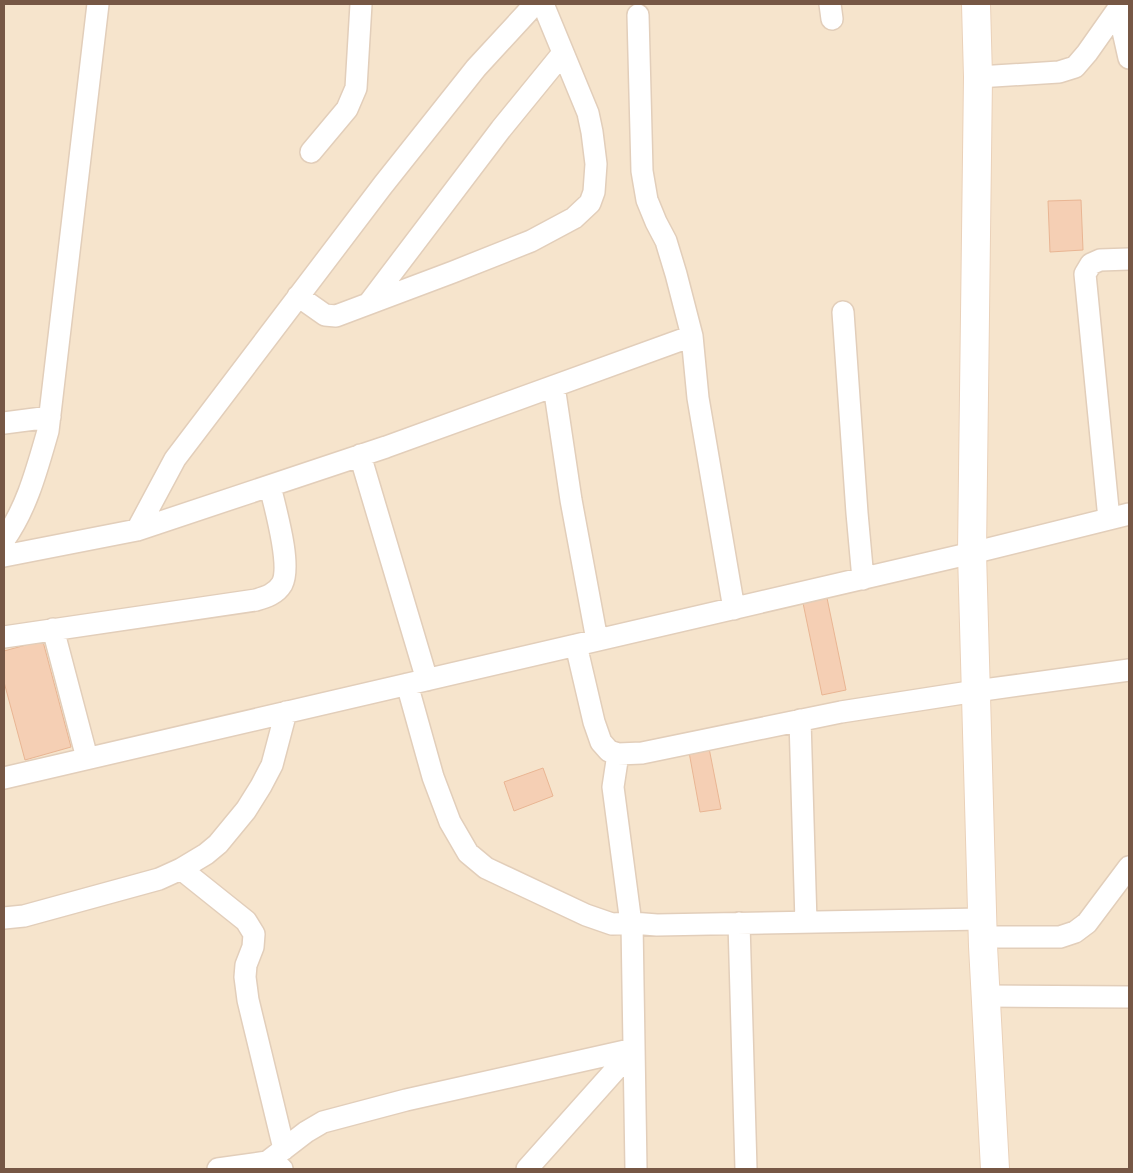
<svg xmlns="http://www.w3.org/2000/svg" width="1133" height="1173" font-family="Mulish,sans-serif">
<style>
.residential{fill:#f6e4cc}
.building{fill:#f5cfb4;stroke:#e9b593}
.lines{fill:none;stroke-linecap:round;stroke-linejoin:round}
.street-casing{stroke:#e2ceba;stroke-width:24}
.secondary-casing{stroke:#ead1b9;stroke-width:30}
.street{stroke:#fff;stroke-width:21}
.secondary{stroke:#fff;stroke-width:28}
</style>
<rect width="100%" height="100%" fill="#fef2de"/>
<!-- residential -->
<path class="residential" d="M 4,4 L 1129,4 L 1129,1169 L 4,1169 Z"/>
<!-- building -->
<path class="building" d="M 1081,200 L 1083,250 L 1050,252 L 1048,201 Z
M 827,598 L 846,690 L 822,695 L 803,603 Z
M 41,634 L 71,747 L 25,760 L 4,682 L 4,651 L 26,645 L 24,639 Z
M 709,748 L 721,809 L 700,812 L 689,752 Z
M 543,768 L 553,796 L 514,811 L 504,782 Z"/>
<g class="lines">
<defs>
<path id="street" d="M 830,4 L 832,19
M 1118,9 L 1129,58
M 638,15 L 642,171 L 647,200 L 656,222 L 666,241 L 676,274 L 692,336 L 698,398 L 734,609
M 978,77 L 1059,72 L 1075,67 L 1087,53 L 1118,9 L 1120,4
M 311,152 L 347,109 L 356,88 L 361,4
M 298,296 L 325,315 L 336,316 L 453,272 L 531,241 L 574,218 L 590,203 L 594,192 L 596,164 L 592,132 L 588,113 L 543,4
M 369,303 L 501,129 L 563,53
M 843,312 L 857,513 L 863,579
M 554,386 L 571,500 L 597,640
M 4,423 L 50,417
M 360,455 L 427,680
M 1109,519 L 1085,274 L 1091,264 L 1100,260 L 1129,259
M 137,530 L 175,459 L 383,185 L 476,68 L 535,4
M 4,540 C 27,508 37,469 48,431 L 98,4
M 4,556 L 137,530 L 386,447 L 692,336
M 53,629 L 87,758
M 4,637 L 256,600 C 266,597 276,594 282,584 C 292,565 275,508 270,486
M 576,645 L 594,722 L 601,742 L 609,751 L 618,754 L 642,753 L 841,712 L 976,691 L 1129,670
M 407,684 L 433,777 L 450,822 L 468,853 L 486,868 L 586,915 L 612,924 L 632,923 L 657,925 L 982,919
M 800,720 L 806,922
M 618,754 L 613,787 L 630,916 L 632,923 L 636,1169
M 4,778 L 972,553 L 1129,514
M 181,869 L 246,921 L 254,934 L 253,947 L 246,965 L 245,977 L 248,1000 L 284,1149
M 4,918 L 24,916 L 159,879 L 181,869 L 206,854 L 218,844 L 246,810 L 261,786 L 272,765 L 286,712
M 739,923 L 746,1169
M 983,937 L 1060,937 L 1075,932 L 1087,923 L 1129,867
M 985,996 L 1129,997
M 267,1162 L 306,1132 L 323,1122 L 406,1100 L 634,1049
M 218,1169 L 267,1162 L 278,1166 L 282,1169
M 527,1169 L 634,1049"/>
<path id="secondary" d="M 976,4 L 978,77 L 972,553 L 983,946 L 995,1169"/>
</defs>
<!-- street casing -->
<use href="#street" class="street-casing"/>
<!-- secondary casing -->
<use href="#secondary" class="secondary-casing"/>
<!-- street -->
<use href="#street" class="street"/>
<!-- secondary -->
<use href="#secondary" class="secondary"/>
</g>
<!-- border -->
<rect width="1133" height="1173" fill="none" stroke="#765745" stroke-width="10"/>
</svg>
